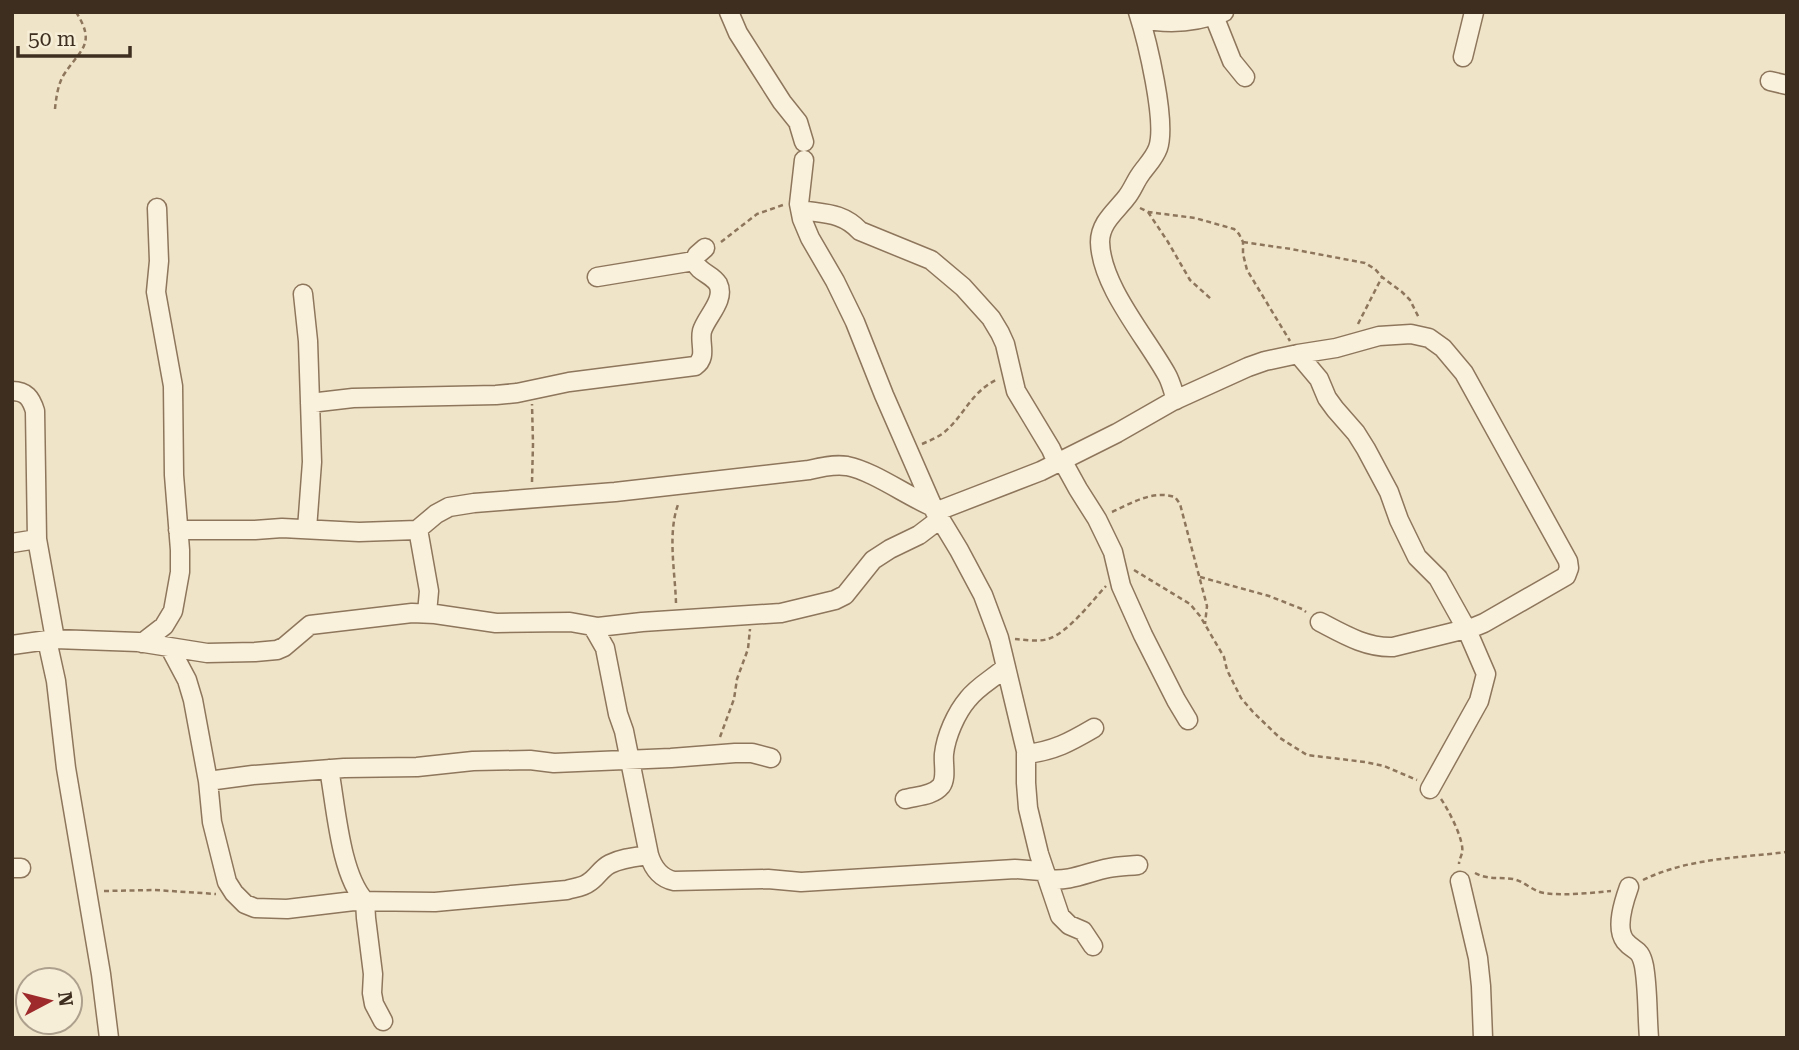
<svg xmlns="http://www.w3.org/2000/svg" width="1799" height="1050" font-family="'Roboto Serif',serif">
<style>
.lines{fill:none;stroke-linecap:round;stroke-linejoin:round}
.street-casing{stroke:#8d765c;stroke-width:21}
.path{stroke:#8d765c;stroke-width:2.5;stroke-dasharray:5 3.5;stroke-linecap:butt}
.street{stroke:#faf1dc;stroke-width:18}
</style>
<rect width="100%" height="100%" fill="#f0e4c8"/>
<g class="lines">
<defs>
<path id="street" d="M 729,12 L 738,33 L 759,66 L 782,102 L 798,122 L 804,142
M 1138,12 C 1147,40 1167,122 1158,148 C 1154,159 1146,166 1140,175 C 1135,182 1132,191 1126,198 C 1115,212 1100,223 1100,242 C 1101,286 1146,337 1167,375 C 1171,382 1173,391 1176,400
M 1214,16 L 1232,61 L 1245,77
M 1140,18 C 1168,25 1197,22 1224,12
M 1463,57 L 1474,12
M 1770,81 L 1787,85
M 804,160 L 799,204 L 802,219 L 810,238 L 835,281 L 855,322 L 884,395 L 933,507 L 959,550 L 983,595 L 999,638 L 1026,751 L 1026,783 L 1028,808 L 1039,854 L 1060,916 L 1069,925 L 1083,931 L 1093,946
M 801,210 C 824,214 842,212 860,231 L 931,260 L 963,287 L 991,318 L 1000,333 L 1005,344 L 1016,391 L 1051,449 L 1057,463
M 597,277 L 694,261
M 303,294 L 308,341 L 312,462 L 307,529
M 1298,354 L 1319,379 L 1327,398 L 1335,409 L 1356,433 L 1366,449 L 1389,492 L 1399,520 L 1417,557 L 1438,578 L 1467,630 L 1486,674 L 1479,701 L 1430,789
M 12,391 C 26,391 31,398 35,411 L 37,539 L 55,639
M 310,403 L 353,398 L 496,395 L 517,393 L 569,382 L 695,366 C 708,357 699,344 702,331 C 706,317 726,300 718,284 C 712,274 699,273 694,261 L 697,255 L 705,248
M 1062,460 L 1078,489 L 1097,519 L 1113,552 L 1121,586 L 1143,635 L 1176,700 L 1188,720
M 935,512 L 1041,471 L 1117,433 L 1173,401 L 1248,367 L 1265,361 L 1298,354 L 1336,348 L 1379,336 L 1411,334 L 1429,338 L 1443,348 L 1464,373 L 1568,561 L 1569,568 L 1566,576 L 1484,623 L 1467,630
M 418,529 L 429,591 L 427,613
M 178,530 L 255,530 L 282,528 L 359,532 L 417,530 L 436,514 L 449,507 L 474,503 L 615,492 L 809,470 C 821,467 834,464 847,466 C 873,471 907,496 933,507
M 12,543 L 37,539
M 1320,622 C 1343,634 1366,648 1393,647 L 1466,629
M 593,627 L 605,648 L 618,714 L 624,731 L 649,855 C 653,868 660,878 674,881 L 768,879 L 801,882 L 1015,869 L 1041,871 L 1046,874
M 47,640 L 56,681 L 66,768 L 101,974 L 109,1038
M 142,643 L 164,626 L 173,611 L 180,572 L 180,550 L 174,475 L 173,386 L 156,292 L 159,261 L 157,208
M 12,645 L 55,639 L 138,642 L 207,653 L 255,652 L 277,650 L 284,647 L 310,625 L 412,613 L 435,614 L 496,623 L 570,622 L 598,627 L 642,622 L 781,613 L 835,600 L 845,595 L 873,560 L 890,549 L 919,535 L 940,519
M 170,648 L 187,680 L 193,700 L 208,781 L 212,822 L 227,882 L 234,893 L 245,904 L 255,908 L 287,909 L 354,901 L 435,902 L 567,890 C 573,888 583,887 588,883 C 597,878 600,869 610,864 C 622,858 635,857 649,855
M 1026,754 C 1054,751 1070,742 1094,728
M 329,769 C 336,806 340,874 365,901 L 366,918 L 373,974 L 372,993 L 374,1004 L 383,1021
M 208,781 L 253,775 L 344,768 L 417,767 L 473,761 L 530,760 L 554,763 L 671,758 L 735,753 L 752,753 L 771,758
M 905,799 C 916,796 933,796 941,786 C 947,778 943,764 944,754 C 946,736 956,713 968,699 C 978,686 994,678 1006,667
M 12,868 L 21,868
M 1048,879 C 1070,882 1088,872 1109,868 C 1119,866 1129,866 1138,865
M 1460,881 L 1478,958 L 1481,986 L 1483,1038
M 1629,887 C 1624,901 1615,928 1625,941 C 1634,952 1640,947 1644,966 C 1648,989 1647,1014 1649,1038"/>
</defs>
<!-- street casing -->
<use href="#street" class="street-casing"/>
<!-- path -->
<path class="path" d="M 55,109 C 56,98 58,85 63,76 C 80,49 97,45 76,12
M 1140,208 L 1148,212 L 1195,218 L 1234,229 L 1239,234 L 1243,242 L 1243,254 L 1247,270 L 1290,341
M 1148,212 L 1168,242 L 1190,280 L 1211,299
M 721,242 L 757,214 L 783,205
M 1243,242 L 1291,249 L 1365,263 L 1375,269 L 1382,277 L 1402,292 L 1410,300 L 1419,318
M 1358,324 L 1382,277
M 922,444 C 929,441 936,438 942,434 C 964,417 970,392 998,379
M 532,482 L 533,444 L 532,404
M 1112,512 C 1132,503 1152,490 1175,497 L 1180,504 L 1207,606 L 1205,624
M 1134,570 L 1190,604 L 1200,616 L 1224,657 L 1227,670 L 1241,698 L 1253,712 L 1280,738 L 1307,755 L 1365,762 L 1384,766 L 1417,780
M 1200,577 L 1269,596 L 1302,609 L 1306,612
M 676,603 C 675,570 667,532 679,502
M 1015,639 C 1025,640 1038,642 1048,639 C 1069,632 1091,602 1106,586
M 720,737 L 734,699 L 737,679 L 748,649 L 750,629
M 1441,799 C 1448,809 1465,841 1462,853 C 1461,857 1459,860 1459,864
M 1475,873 C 1488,880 1499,877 1513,879 C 1524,881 1532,891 1544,893 C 1565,896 1589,893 1611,891
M 1643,880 C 1688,858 1738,858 1787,852
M 104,891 L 155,890 L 216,894"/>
<!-- street -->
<use href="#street" class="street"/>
</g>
<!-- border -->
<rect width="1799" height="1050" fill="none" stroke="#3d2e20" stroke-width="28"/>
<!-- north arrow -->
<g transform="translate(49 1001) rotate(83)"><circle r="33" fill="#f7eed8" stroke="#ada18e" stroke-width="2"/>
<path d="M0-5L12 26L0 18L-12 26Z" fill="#9e2a2b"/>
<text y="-10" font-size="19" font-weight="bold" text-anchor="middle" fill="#3d2e20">N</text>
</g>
<!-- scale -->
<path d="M18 46v10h112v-10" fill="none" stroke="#3d2e20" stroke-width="3.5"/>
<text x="28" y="46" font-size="21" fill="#3d2e20" stroke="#f7eed8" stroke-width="5" paint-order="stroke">50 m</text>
</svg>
